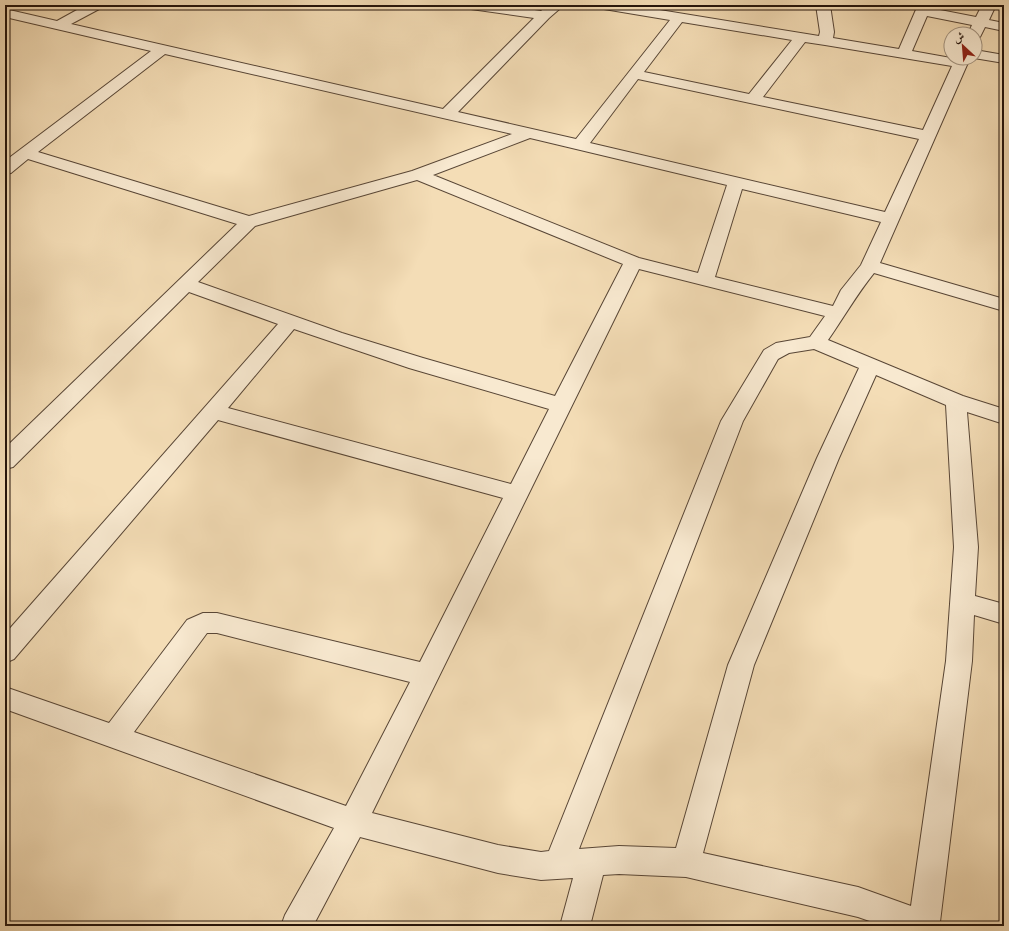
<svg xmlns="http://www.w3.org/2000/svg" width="1009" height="931" font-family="'Libre Caslon Text',Amiri,serif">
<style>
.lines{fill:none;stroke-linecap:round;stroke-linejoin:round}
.street-casing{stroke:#584636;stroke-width:2}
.street{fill:#f8e9d0;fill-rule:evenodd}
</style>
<rect width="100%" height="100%" fill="#f4ddb6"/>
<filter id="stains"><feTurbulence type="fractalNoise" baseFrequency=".005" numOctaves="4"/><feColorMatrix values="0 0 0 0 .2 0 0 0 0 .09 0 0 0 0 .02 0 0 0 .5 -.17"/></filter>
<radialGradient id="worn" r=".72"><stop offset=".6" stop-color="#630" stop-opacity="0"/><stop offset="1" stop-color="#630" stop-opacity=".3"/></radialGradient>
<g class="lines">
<defs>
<path id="street" d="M 86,5 L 103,5 L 101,8 L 71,24 L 443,109 L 534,18 L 471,9 L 466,8 L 464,5 L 501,5 L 541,11 L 548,5 L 564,5 L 549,18 L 458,112 L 576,139 L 670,20 L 604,9 L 599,8 L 597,5 L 629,5 L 819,36 L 820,32 L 816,5 L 830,5 L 834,32 L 833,38 L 899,49 L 918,5 L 932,5 L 930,8 L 976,17 L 982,5 L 996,5 L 989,20 L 1004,23 L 1004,31 L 985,27 L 980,37 L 975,38 L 975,34 L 968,34 L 972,25 L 927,16 L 912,51 L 951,58 L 970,58 L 880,263 L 1004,299 L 1004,311 L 874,273 C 857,294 844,317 828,340 L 963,396 L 1004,409 L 1004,424 L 967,412 L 978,547 L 975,596 L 1004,604 L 1004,624 L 974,615 L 972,661 L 940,922 L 941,926 L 884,926 L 858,917 L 686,877 L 619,874 L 603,875 L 590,926 L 560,926 L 573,878 L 541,880 L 498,873 L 360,837 L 313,926 L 281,926 L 285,915 L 334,828 L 5,709 L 5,687 L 109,723 L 187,620 L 203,613 L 217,613 L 420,662 L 503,498 L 218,420 L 14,659 L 5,663 L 5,634 L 278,324 L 189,292 L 13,467 L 5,469 L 5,448 L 237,224 L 28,159 L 11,173 L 5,174 L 5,161 L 151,51 L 5,17 L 5,9 L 57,21 ZM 682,22 L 792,40 L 749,94 L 644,72 ZM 805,42 L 825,45 L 952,66 L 923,130 L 763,97 ZM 165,54 L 512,134 L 412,171 L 249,216 L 38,152 ZM 638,79 L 919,139 L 885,212 L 590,143 ZM 530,138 L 727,185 L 698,273 L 639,258 L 433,175 ZM 417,180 L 623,264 L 555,396 L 423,358 L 342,333 L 198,282 L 255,226 ZM 742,189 L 881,222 L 861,265 L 841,290 L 833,306 L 715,277 ZM 639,269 L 825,316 L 810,337 L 776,343 L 764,350 L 721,421 L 549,851 L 541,852 L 498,845 L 372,813 ZM 294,329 L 409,368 L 549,409 L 511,484 L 228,408 ZM 814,349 L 859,368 L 817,458 L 728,665 L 676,848 L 619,846 L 579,849 L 743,421 L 778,359 L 789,353 ZM 876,375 L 946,405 L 954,547 L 946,661 L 911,906 L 858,887 L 703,853 L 754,665 L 839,458 ZM 207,633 L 217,633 L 410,682 L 346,806 L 134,732 Z
M 975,50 L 1004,55 L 1004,63 L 974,58 L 975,58 Z"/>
</defs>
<!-- street casing -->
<use href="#street" class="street-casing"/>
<!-- street -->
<use href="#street" class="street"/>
</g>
<!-- margin -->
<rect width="1009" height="931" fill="none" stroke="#f4ddb6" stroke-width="20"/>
<rect x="6" y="6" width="997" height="919" fill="none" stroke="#24140b" stroke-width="2"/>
<rect x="10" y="10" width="989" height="911" fill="none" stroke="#24140b"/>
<!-- north arrow -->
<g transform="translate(963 46) rotate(334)"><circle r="19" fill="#f8e9d0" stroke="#a39481"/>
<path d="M0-3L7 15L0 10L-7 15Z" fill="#8f2418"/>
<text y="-6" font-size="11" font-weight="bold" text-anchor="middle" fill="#24140b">ش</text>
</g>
<rect width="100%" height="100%" filter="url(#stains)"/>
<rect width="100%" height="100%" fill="url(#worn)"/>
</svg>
